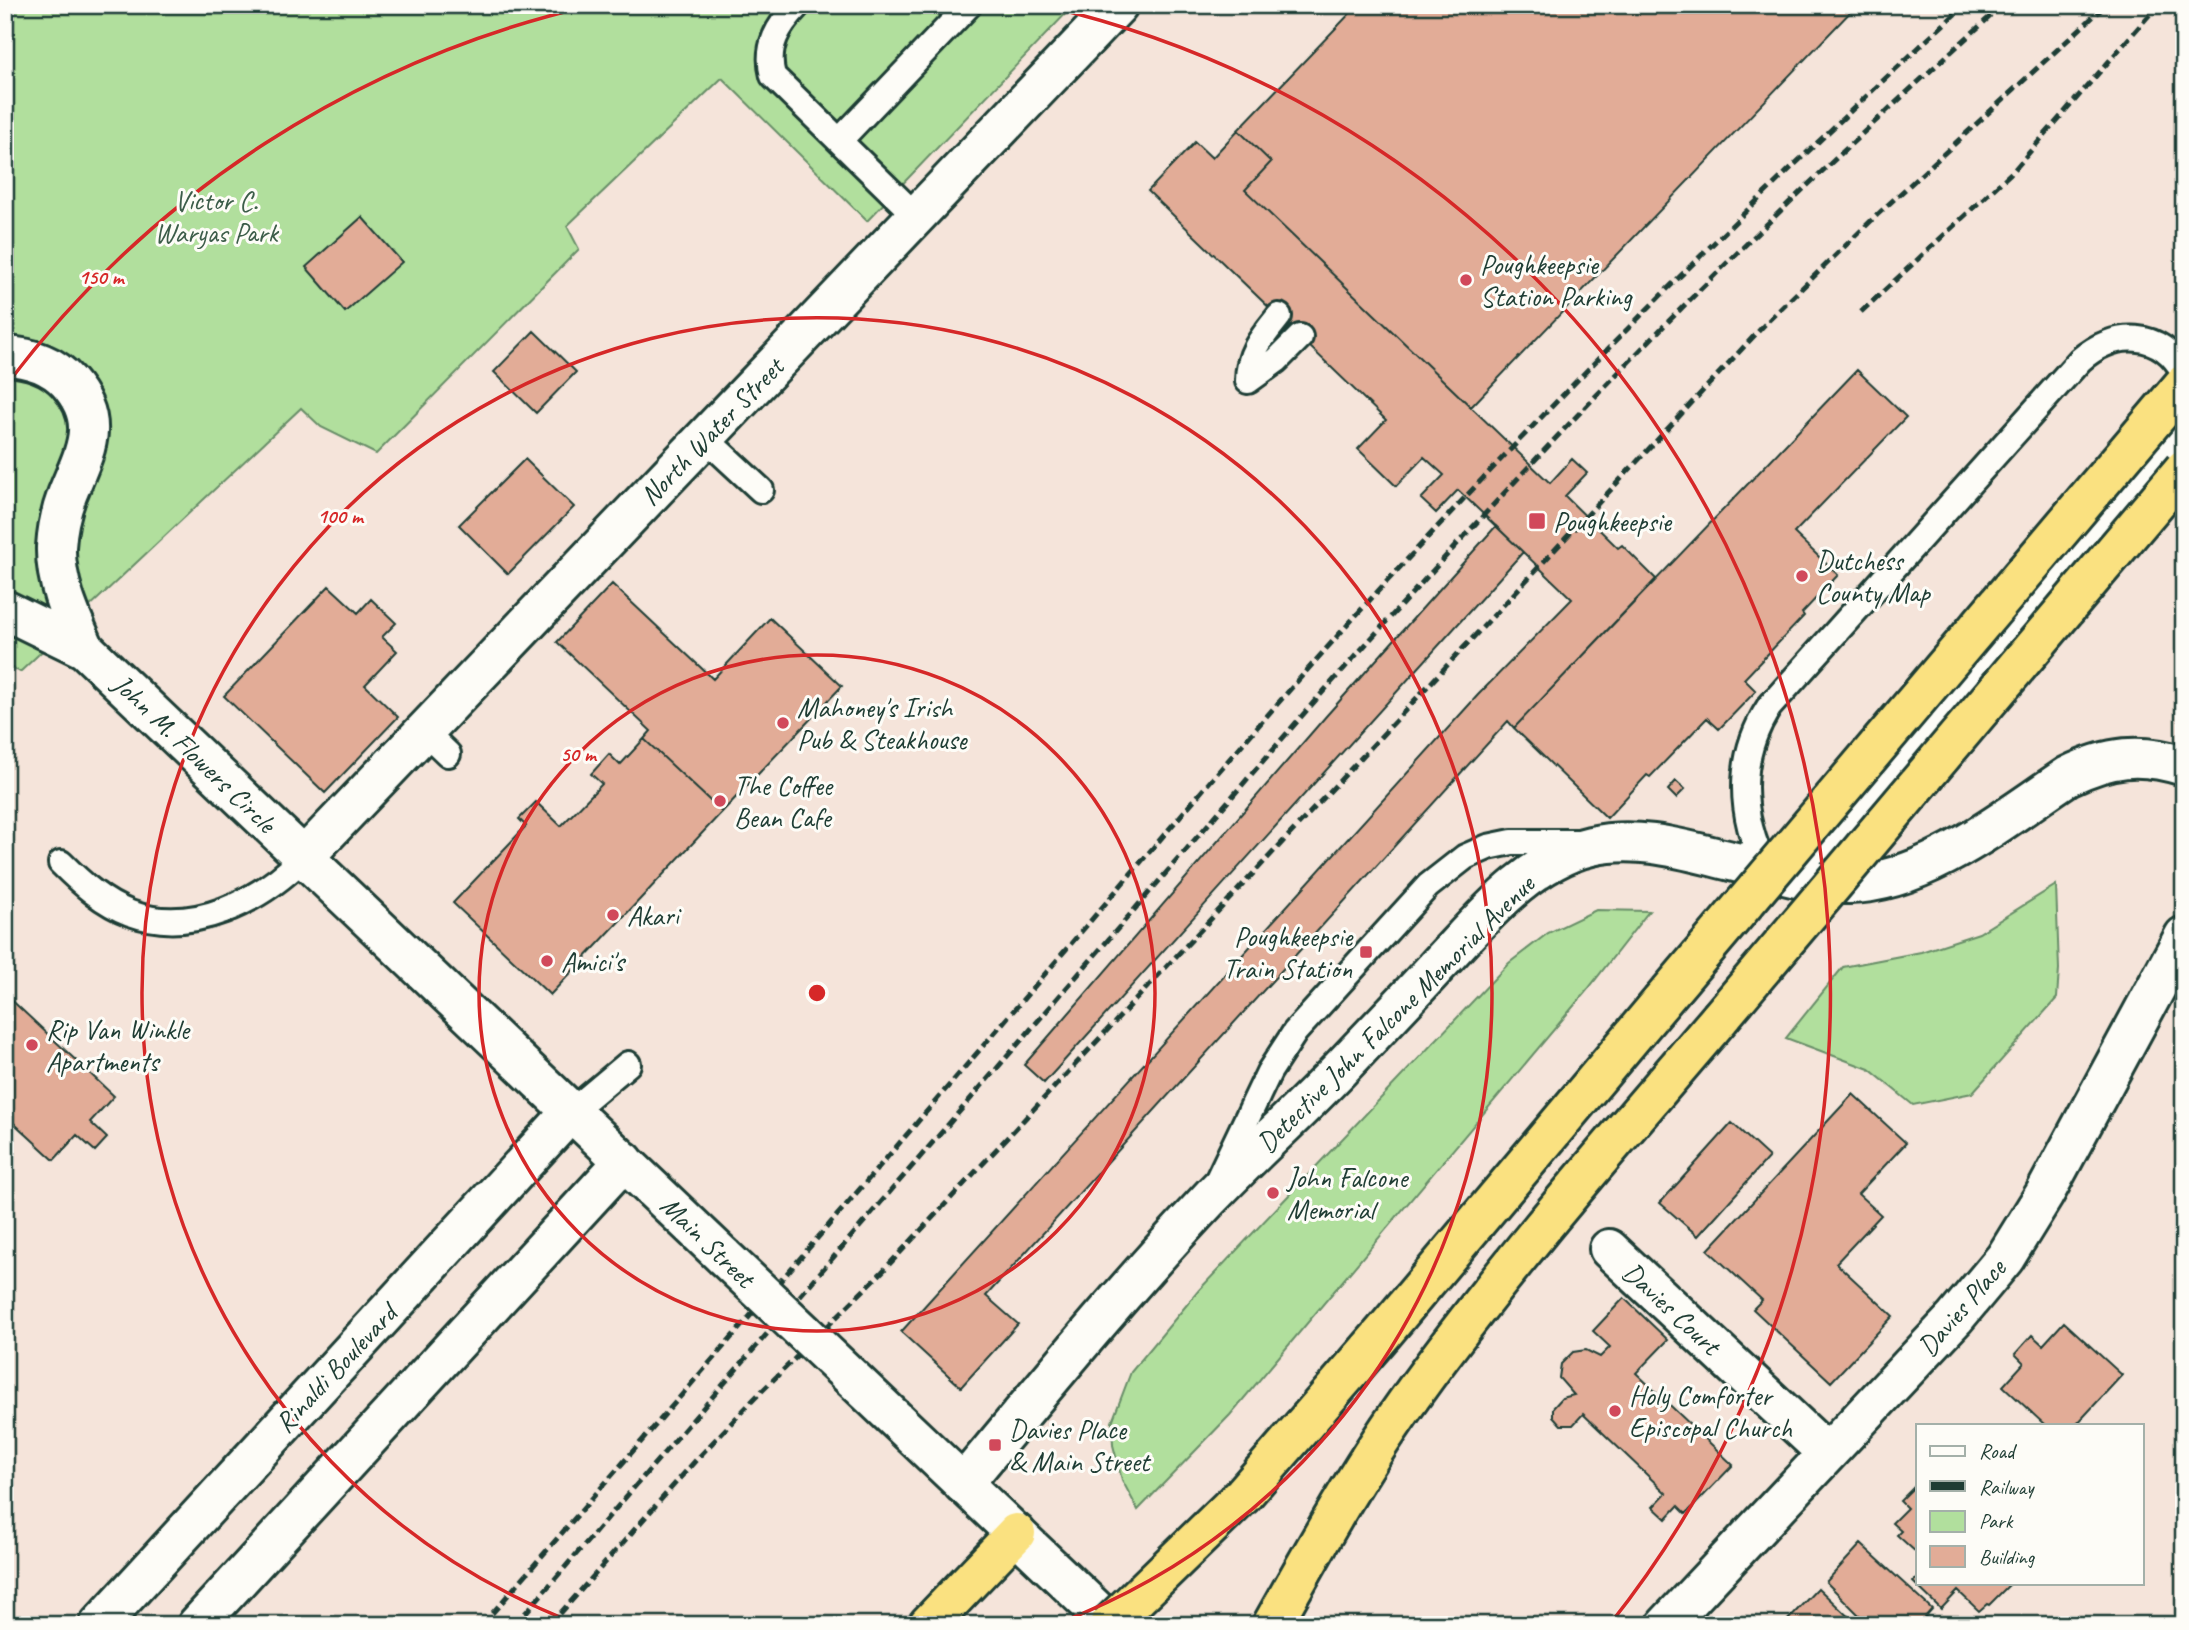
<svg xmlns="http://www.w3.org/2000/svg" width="2189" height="1630" font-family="Caveat,sans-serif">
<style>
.green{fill:#b1df9d;stroke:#688e68;stroke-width:2}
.building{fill:#e2ac97;stroke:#1f3d34;stroke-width:2}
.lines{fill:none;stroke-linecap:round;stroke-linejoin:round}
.lane-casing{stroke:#1f3d34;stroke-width:30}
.street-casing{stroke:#1f3d34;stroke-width:44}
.secondary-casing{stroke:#1f3d34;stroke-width:44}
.highway-casing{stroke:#1f3d34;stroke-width:44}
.lane{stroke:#fdfcf7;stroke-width:24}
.street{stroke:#fdfcf7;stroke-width:38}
.secondary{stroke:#fdfcf7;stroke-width:38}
.highway{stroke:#fae180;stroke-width:38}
.rail{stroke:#1f3d34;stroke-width:5;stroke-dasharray:10 5;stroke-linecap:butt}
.secondary-bridge-casing{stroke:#1f3d34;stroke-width:44;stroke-linecap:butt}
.highway-bridge-casing{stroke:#1f3d34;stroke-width:44;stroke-linecap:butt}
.secondary-bridge{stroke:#fdfcf7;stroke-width:38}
.highway-bridge{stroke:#fae180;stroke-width:38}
.ring{fill:none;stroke:#d62828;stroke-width:3.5}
.poi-dot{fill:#d1495b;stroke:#fdfcf7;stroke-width:2.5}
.labels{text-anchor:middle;stroke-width:6;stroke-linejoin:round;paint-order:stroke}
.park-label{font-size:28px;fill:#3c5d49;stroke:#fdfcf7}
.poi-label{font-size:28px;fill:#1f3d34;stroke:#fdfcf7;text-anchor:start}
.street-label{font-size:28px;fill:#1f3d34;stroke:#fdfcf7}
.centre{fill:#d62828;stroke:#fdfcf7;stroke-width:3.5}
.ring-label{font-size:21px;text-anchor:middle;font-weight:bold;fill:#d62828;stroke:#fdfcf7;stroke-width:6;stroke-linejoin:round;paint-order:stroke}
</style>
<rect width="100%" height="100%" fill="#f5e4da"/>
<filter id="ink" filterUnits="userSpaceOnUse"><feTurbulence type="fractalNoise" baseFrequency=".0143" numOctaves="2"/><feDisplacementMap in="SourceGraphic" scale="14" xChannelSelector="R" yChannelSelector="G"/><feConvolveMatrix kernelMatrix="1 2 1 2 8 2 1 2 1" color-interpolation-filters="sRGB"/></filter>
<g filter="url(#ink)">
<!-- green -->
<path class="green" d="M 5,5 L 1074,5 L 867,221 L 722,78 L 567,226 L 579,249 L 376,454 L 321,427 L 301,408 L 20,672 L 5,663 Z
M 2056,885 L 2059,969 L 2057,998 L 1972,1093 L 1913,1105 L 1869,1069 L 1786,1038 L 1843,967 L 1921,952 L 1979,933 Z
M 1596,910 L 1649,911 L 1588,989 L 1230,1415 L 1138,1510 L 1122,1480 L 1113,1445 L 1112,1422 L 1131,1372 L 1199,1290 L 1509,963 L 1548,933 Z"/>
<!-- building -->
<path class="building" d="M 1358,5 L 1857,5 L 1471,407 L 1245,190 L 1271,162 L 1238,130 Z
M 1238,130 L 1271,162 L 1245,190 L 1550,483 L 1572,459 L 1587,473 L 1565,496 L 1618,548 L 1622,545 L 1656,579 L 1514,728 L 1508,721 L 986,1296 L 1018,1324 L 961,1387 L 901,1332 L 1478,695 L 1572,599 L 1458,490 L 1436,513 L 1421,499 L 1444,475 L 1424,457 L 1396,486 L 1358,449 L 1386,420 L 1148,191 L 1195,142 L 1212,158 Z
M 362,217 L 402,262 L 345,312 L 306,267 Z
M 534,331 L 576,372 L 536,413 L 494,372 Z
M 1857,370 L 1906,417 L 1794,533 L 1838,575 L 1802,613 L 1804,616 L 1744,679 L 1756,691 L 1719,729 L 1707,718 L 1650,777 L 1647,775 L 1607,818 L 1514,728 Z
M 525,459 L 574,507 L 508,574 L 459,525 Z
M 1496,526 L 1523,552 L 1044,1083 L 1024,1065 L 1327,715 Z
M 612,584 L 713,679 L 770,618 L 842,686 L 722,812 L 644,739 L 651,731 L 557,642 Z
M 329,586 L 358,613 L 371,599 L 396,623 L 382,637 L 397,651 L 365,685 L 398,717 L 325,793 L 224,696 Z
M 644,739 L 722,812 L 550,995 L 453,903 L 526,826 L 519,819 L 536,802 L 561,826 L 602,784 L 591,774 L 609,754 L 620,765 Z
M 1676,781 L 1685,789 L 1676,798 L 1668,790 Z
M 5,994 L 114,1096 L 90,1122 L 107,1138 L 95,1151 L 77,1135 L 54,1160 L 5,1115 Z
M 1853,1094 L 1906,1143 L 1858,1194 L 1881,1215 L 1836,1263 L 1893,1316 L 1831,1382 L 1753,1309 L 1762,1300 L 1708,1250 Z
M 1732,1123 L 1769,1157 L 1698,1236 L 1660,1203 Z
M 1624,1298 L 1668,1340 L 1636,1373 L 1733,1465 L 1686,1514 L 1678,1506 L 1666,1519 L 1653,1507 L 1666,1493 L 1583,1414 L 1573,1425 L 1561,1425 L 1553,1416 L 1553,1408 L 1562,1398 L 1574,1395 L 1559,1378 L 1561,1364 L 1573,1352 L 1586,1350 L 1600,1357 L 1610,1347 L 1593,1331 Z
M 2064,1322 L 2122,1375 L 2076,1425 L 2045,1425 L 2003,1386 L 2024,1363 L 2015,1354 L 2032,1335 L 2043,1345 Z
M 1918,1483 L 1918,1554 L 1897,1535 L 1901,1531 L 1892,1523 L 1907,1508 L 1900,1501 Z
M 1861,1544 L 1932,1609 L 1918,1625 L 1869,1625 L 1826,1582 Z
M 1918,1577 L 1918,1583 L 2011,1583 L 1989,1605 L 1987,1604 L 1979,1611 L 1958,1591 L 1941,1609 L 1913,1582 Z
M 1818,1588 L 1857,1625 L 1786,1625 L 1785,1623 Z"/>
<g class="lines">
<defs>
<path id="lane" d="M 798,5 C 778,26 765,46 773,76 L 916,216
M 840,140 L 969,5
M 1248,381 C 1248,353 1262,337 1279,316
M 1248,381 L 1277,360 L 1300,337
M 705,438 L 761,490
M 424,731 L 448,754
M 61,863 C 81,883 103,903 130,913 C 193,936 260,901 304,857
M 1766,869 C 1739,816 1736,758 1769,707 L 2080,360 C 2114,330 2161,329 2184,373
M 1780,870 C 1806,859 1828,844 1848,825 L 2177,436 L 2184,424
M 572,1111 L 628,1064
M 1219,1177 L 1269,1072 L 1295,1032 L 1428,886 L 1465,857 L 1488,847 L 1512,842 L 1581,842"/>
<path id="street" d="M 304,857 L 1118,5
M 1609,1249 L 1827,1453
M 963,1484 C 1043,1388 1123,1290 1209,1199 C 1251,1155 1297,1114 1340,1069 C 1372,1035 1405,1001 1437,966 C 1480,921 1527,861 1591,846 C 1639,835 1685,850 1731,861 C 1769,870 1809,885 1849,884 C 1926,883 2006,817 2068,776 C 2109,756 2140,752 2184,766
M 1666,1625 L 1955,1318 L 2005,1258 L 2044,1195 L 2184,936"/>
<path id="secondary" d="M 5,356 C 28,357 52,364 68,382 C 104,423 84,452 67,495 C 61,511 57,530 56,547 C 55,583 71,617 85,649
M 5,610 L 85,649 L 724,1257
M 851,1377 L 1112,1625
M 99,1625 L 572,1111
M 197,1625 L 624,1161"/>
<path id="highway" d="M 1243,1495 L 1384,1332 L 1661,1002
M 928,1625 L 1016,1533
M 1272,1625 C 1317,1545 1361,1465 1415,1391 C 1509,1261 1616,1140 1720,1018"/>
</defs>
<!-- lane casing -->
<use href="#lane" class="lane-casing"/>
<!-- street casing -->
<use href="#street" class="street-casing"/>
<!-- secondary casing -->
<use href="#secondary" class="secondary-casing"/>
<!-- highway casing -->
<use href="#highway" class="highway-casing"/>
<!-- lane -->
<use href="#lane" class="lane"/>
<!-- street -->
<use href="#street" class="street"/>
<!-- secondary -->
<use href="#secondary" class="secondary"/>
<!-- highway -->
<use href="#highway" class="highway"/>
<!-- rail -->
<path class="rail" d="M 1861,312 L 2014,170 L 2158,5
M 482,1625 C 654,1427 825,1230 995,1032 C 1123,884 1248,734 1379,590 C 1566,386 1761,191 1965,5
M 515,1625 L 1314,702 C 1426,577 1539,453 1657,333 C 1768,220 1885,111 2003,5
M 550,1625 L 696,1460 L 755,1398 L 882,1272 L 1767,322 L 1877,215 L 2106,5"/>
<defs>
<path id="secondary-bridge" d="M 724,1257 L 851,1377"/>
<path id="highway-bridge" d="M 1661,1002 L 2184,384
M 1720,1018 L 2184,469
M 1109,1625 L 1243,1495"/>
</defs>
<!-- secondary-bridge casing -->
<use href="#secondary-bridge" class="secondary-bridge-casing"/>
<!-- highway-bridge casing -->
<use href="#highway-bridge" class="highway-bridge-casing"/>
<!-- secondary-bridge -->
<use href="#secondary-bridge" class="secondary-bridge"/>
<!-- highway-bridge -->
<use href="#highway-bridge" class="highway-bridge"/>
</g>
</g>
<!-- distance rings -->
<g class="ring">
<circle cx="817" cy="993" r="338"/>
<path d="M575 1623A675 675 0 1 1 1059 1623"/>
<path d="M8 383A1013 1013 0 0 1 589 6M1045 6A1013 1013 0 0 1 1610 1624"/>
</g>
<!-- markers -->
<g class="poi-dot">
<circle cx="1466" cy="280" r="7"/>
<rect x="1528" y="512" width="18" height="18" rx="3.5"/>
<circle cx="1802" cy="576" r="7"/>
<circle cx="783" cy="723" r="7"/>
<circle cx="720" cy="801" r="7"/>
<circle cx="613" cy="915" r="7"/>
<rect x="1359" y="945" width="14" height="14" rx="3.5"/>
<circle cx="547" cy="961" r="7"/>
<circle cx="32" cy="1045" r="7"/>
<circle cx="1273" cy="1193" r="7"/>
<circle cx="1615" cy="1411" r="7"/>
<rect x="988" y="1438" width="14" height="14" rx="3.5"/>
</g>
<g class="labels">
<!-- park labels -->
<g class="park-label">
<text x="216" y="210">Victor C.<tspan x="216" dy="32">Waryas Park</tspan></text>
</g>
<!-- poi labels -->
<g class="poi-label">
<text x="1480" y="274">Poughkeepsie<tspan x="1480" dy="32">Station Parking</tspan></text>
<text x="1553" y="531">Poughkeepsie</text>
<text x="1816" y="570">Dutchess<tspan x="1816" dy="32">County Map</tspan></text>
<text x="797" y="717">Mahoney's Irish<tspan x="797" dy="32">Pub &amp; Steakhouse</tspan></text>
<text x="734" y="795">The Coffee<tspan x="734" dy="32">Bean Cafe</tspan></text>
<text x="627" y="925">Akari</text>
<text x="1352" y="946" text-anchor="end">Poughkeepsie<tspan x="1352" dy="32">Train Station</tspan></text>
<text x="561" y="971">Amici's</text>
<text x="46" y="1039">Rip Van Winkle<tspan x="46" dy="32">Apartments</tspan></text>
<text x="1287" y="1187">John Falcone<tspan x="1287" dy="32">Memorial</tspan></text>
<text x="1629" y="1405">Holy Comforter<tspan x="1629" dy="32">Episcopal Church</tspan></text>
<text x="1009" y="1439">Davies Place<tspan x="1009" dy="32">&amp; Main Street</tspan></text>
</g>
<!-- street labels -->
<g class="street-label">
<text transform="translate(711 431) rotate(-46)" y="10">North Water Street</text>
<text transform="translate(195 753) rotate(44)" y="10">John M. Flowers Circle</text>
<text transform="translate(1395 1013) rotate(-45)" y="10">Detective John Falcone Memorial Avenue</text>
<text transform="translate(708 1241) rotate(44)" y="10">Main Street</text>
<text transform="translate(1961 1307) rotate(-49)" y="10">Davies Place</text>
<text transform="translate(1672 1308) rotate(43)" y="10">Davies Court</text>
<text transform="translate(335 1368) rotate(-47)" y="10">Rinaldi Boulevard</text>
</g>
</g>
<circle cx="817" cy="993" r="10" class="centre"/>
<g class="ring-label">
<text x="101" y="284">150 m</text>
<text x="340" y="523">100 m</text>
<text x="578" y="761">50 m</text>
</g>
<!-- margin -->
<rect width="2189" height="1630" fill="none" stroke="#fdfcf7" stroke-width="28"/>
<rect x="14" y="14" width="2161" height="1602" fill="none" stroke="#1f3d34" stroke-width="2.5" filter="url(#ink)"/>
<!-- legend -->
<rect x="1916" y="1424" width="228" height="161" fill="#fdfcf7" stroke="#a4b0a9" stroke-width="2"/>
<rect x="1930" y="1446" width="35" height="10" fill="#fdfcf7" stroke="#a4b0a9" stroke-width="2"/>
<text x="1979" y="1458" font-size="21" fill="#1f3d34">Road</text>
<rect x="1930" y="1481" width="35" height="10" fill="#1f3d34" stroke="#a4b0a9" stroke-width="2"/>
<text x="1979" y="1494" font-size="21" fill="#1f3d34">Railway</text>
<rect x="1930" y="1511" width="35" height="21" fill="#b1df9d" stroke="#a4b0a9" stroke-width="2"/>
<text x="1979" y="1528" font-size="21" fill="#1f3d34">Park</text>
<rect x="1930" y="1546" width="35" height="21" fill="#e2ac97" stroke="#a4b0a9" stroke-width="2"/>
<text x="1979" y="1564" font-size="21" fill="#1f3d34">Building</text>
</svg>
